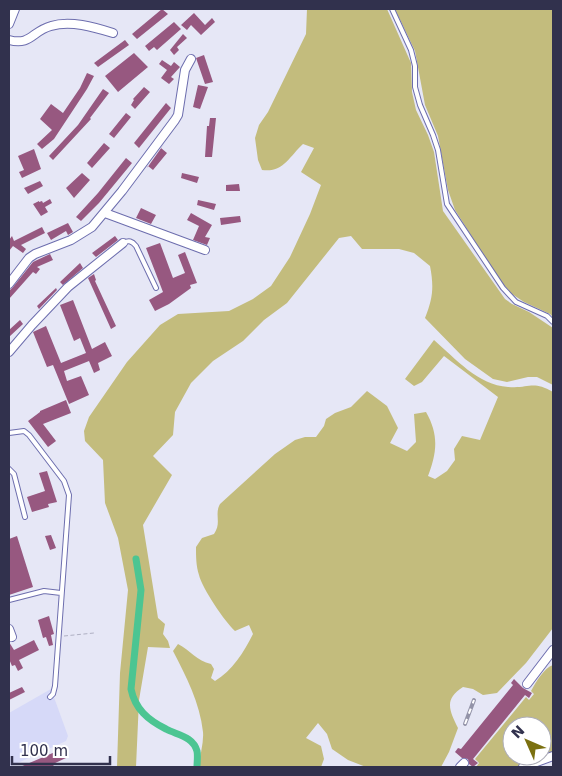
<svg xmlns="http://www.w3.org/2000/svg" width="562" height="776" font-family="'DejaVu Sans',sans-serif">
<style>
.built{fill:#d6d9f8}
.green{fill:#c3bc7d;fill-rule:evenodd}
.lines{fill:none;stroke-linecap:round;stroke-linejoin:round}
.canal{stroke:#4cc592;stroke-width:7}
.building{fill:#975880}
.lane-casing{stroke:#6d6eae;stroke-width:6}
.street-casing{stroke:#6d6eae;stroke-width:10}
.path{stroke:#afb0c3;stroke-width:1;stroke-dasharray:4 2.5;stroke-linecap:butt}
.lane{stroke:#fff;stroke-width:4}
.street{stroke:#fff;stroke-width:8}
.rail-casing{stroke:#9393a8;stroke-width:4}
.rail{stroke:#fff;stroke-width:2;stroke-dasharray:5.5;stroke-linecap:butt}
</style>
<rect width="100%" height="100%" fill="#e6e7f6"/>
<!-- built -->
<path class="built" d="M 51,689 L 68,736 L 66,741 L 9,767 L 9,713 Z"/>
<!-- green -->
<path class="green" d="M 307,9 L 387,9 L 411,63 L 412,92 L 416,110 L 428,135 L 434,152 L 443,211 L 505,299 L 512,304 L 529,312 L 553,328 L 553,385 L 537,377 L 528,377 L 507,382 L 493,379 L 465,359 L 425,318 C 433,298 434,287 430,266 L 414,253 L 399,249 L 362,249 L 351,236 L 339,238 L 287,303 L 264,320 L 243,341 L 213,361 L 191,383 L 175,412 L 173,435 L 153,456 L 172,475 L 143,525 L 158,618 L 165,624 L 163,634 L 168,641 L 170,648 L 148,647 L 139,700 L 136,767 L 117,767 L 120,673 L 128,590 L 118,538 L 105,503 L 103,460 L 85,441 L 84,431 L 89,417 L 127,362 L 160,325 L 178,314 L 229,311 L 253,299 L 271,286 L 290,257 L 310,214 L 321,185 L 301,172 L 314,148 L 303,144 C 289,157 283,173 262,170 L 258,160 L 255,138 L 259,125 L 268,112 L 306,34 Z
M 395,9 L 553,9 L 553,317 L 550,314 L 524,302 L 512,294 L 500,281 L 455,210 L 448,190 L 438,136 L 425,105 L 415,51 Z
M 434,340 C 456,359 478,385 508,387 C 529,389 532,380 553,392 L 553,628 L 526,663 L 497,693 L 483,695 L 473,689 L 463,687 C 444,699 449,710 458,728 L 449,752 L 441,767 L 366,767 L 348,760 L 332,749 L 327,734 L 318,723 L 306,738 L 321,746 L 324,759 L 321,767 L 200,767 C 199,755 204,744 203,732 C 200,703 186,676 173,651 L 178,644 C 190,650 197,661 211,664 L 214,669 L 211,678 L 215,681 C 232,671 244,652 253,634 L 249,625 L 235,631 C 225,622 202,588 199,575 C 196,566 196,556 196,547 L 202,538 L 214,534 C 222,522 214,515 220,504 L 275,454 L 295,440 L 305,437 L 316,437 L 324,426 L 326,419 L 335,413 L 351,407 L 367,391 L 387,406 L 398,428 L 390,443 L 407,451 L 416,442 L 414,414 L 426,412 C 439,435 437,452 428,476 L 435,479 L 447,471 L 455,460 L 454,449 L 462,436 L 480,440 L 498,397 L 444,356 L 422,382 L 414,386 L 405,379 Z
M 553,665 L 553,753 L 516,767 L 476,767 L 479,763 L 475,759 L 526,697 L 529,700 L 534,694 L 531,691 C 536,682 544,668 553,665 ZM 512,726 L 542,726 L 542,756 L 512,756 Z"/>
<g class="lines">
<!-- canal -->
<path class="canal" d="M 136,559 L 141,590 L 131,689 C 135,709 148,720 166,729 C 177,735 193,736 197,751 C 198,756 197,762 197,767"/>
</g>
<!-- building -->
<path class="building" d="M 162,9 L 168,14 L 137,39 L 132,34 Z
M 194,13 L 205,25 L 212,18 L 215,22 L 201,35 L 191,25 L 187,30 L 181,25 Z
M 174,22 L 181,29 L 157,50 L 154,47 L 149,51 L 145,46 Z
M 183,34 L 187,38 L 177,47 L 179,50 L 174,55 L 170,50 Z
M 125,40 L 129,45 L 98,67 L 94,63 Z
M 134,53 L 148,67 L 118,92 L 105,76 Z
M 204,55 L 213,82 L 205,84 L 196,58 Z
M 162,60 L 171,66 L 174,62 L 180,67 L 171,77 L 174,79 L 169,84 L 161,78 L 167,70 L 159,64 Z
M 87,73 L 94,76 L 87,89 L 54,139 L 42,149 L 37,144 L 52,130 L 40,119 L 51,104 L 63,113 L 80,88 Z
M 198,85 L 208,87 L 200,109 L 193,107 Z
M 144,87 L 150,92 L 135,109 L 131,105 L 134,100 L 133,99 Z
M 103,89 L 109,93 L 90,118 L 91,119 L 53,160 L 49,156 L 78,125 Z
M 166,103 L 171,108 L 139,148 L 134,143 Z
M 126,113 L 131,117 L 114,138 L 109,134 Z
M 210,118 L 216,118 L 212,157 L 205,157 L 207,126 L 209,126 Z
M 104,143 L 110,148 L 92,168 L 87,163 Z
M 164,144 L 161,148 L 167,153 L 153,170 L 148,166 L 147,168 Z
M 34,149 L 41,169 L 22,178 L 19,172 L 24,170 L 18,156 Z
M 126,158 L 132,163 L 99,203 L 81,221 L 76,217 L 98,193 Z
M 82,173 L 90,180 L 74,198 L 66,188 Z
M 182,173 L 199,177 L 197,183 L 181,178 Z
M 40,181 L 43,186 L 28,194 L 24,188 Z
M 239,184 L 240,191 L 226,191 L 226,185 Z
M 50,199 L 52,203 L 45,207 L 48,212 L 41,216 L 33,204 L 39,201 L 39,202 L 42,201 L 43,203 Z
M 198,200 L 216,204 L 214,210 L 197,205 Z
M 141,208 L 156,215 L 151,224 L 136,218 Z
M 191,213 L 212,225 L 205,237 L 210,238 L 207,245 L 193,240 L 199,226 L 187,220 Z
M 240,216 L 241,222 L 221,225 L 220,218 Z
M 68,223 L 73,232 L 68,235 L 66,231 L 51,240 L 47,233 Z
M 42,227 L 45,233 L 21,245 L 26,249 L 23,253 L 13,246 L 9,251 L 9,240 L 12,236 L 14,241 Z
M 115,236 L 118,240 L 96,257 L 92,253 Z
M 160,243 L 173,278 L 185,273 L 178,255 L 185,252 L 197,283 L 190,285 L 191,288 L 169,304 L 155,311 L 149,300 L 163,292 L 146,248 Z
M 50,254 L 53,260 L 37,267 L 40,269 L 36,274 L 33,272 L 9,299 L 9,291 L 13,287 L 33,262 Z
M 80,263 L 83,268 L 63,285 L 60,282 Z
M 94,274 L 96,280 L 95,281 L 116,326 L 111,329 L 88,278 Z
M 56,288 L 57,290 L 39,309 L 37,306 Z
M 73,300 L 92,349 L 105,342 L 112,356 L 98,363 L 100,370 L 94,373 L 89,361 L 64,371 L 67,381 L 81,376 L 89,395 L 69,404 L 53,365 L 47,367 L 33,332 L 46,326 L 61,363 L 86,353 L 80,338 L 74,341 L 60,305 Z
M 20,320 L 23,324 L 9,337 L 9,330 Z
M 66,400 L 71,413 L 43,424 L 56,441 L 48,447 L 28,421 L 40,412 L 40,411 Z
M 47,471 L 57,502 L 48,504 L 49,507 L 32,512 L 27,497 L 45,491 L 39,473 Z
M 51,535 L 56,548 L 50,550 L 45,536 Z
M 17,536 L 33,587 L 9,595 L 9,539 Z
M 49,616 L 54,634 L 51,635 L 53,645 L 49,646 L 46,637 L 43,638 L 38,620 Z
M 34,640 L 39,650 L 19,660 L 23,668 L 18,671 L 15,665 L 12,666 L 9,659 L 9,642 L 14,650 Z
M 514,679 L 523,688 L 532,693 L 529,698 L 525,695 L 473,759 L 478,763 L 473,767 L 469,764 L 468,759 L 462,758 L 455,752 L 458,748 L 461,749 L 513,685 L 511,683 Z
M 22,687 L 25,692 L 9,700 L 9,693 Z
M 62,749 L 66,758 L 53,764 L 54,767 L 20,767 Z"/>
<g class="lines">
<defs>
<path id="lane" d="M 392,9 L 411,50 L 415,66 L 415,87 L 420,105 L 433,135 L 438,150 L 447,204 L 503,288 L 516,302 L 547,316 L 553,322
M 123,243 C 129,240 132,241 136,246 L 156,288
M 9,433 L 24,431 L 29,435 L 64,481 L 69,495 L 55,686 L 53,694 L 50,697
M 9,469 L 14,474 L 25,517
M 9,600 L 44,591 L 61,593"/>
<path id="street" d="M 9,24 L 15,9
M 9,40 C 31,46 32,31 51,26 C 70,20 94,27 113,33
M 105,213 L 205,250
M 9,284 L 29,258 L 35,254 L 71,240 L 92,227 L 122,191 L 175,120 L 178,115 L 185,70 L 191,59
M 9,352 L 32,325 L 68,287 L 123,243
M 9,629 L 12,637
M 527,684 L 553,650
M 460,767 L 464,763
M 523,767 L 553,756"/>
</defs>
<!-- lane casing -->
<use href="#lane" class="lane-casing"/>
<!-- street casing -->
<use href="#street" class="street-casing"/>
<!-- path -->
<path class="path" d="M 64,636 L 94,633"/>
<!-- lane -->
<use href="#lane" class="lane"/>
<!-- street -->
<use href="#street" class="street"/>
<defs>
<path id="rail" d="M 465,724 L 474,700"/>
</defs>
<!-- rail casing -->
<use href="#rail" class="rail-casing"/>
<!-- rail -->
<use href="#rail" class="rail"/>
</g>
<!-- border -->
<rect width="562" height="776" fill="none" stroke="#31314d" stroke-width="20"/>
<!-- north arrow -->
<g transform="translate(527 741) rotate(315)"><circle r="24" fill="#ffffff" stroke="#adadb8"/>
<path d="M0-4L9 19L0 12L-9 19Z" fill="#7b7010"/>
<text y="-8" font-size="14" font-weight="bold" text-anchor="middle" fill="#31314d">N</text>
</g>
<!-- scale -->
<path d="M12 756v8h98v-8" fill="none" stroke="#31314d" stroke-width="2.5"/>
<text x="20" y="756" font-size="15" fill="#31314d" stroke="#ffffff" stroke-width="4" paint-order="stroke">100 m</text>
</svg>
